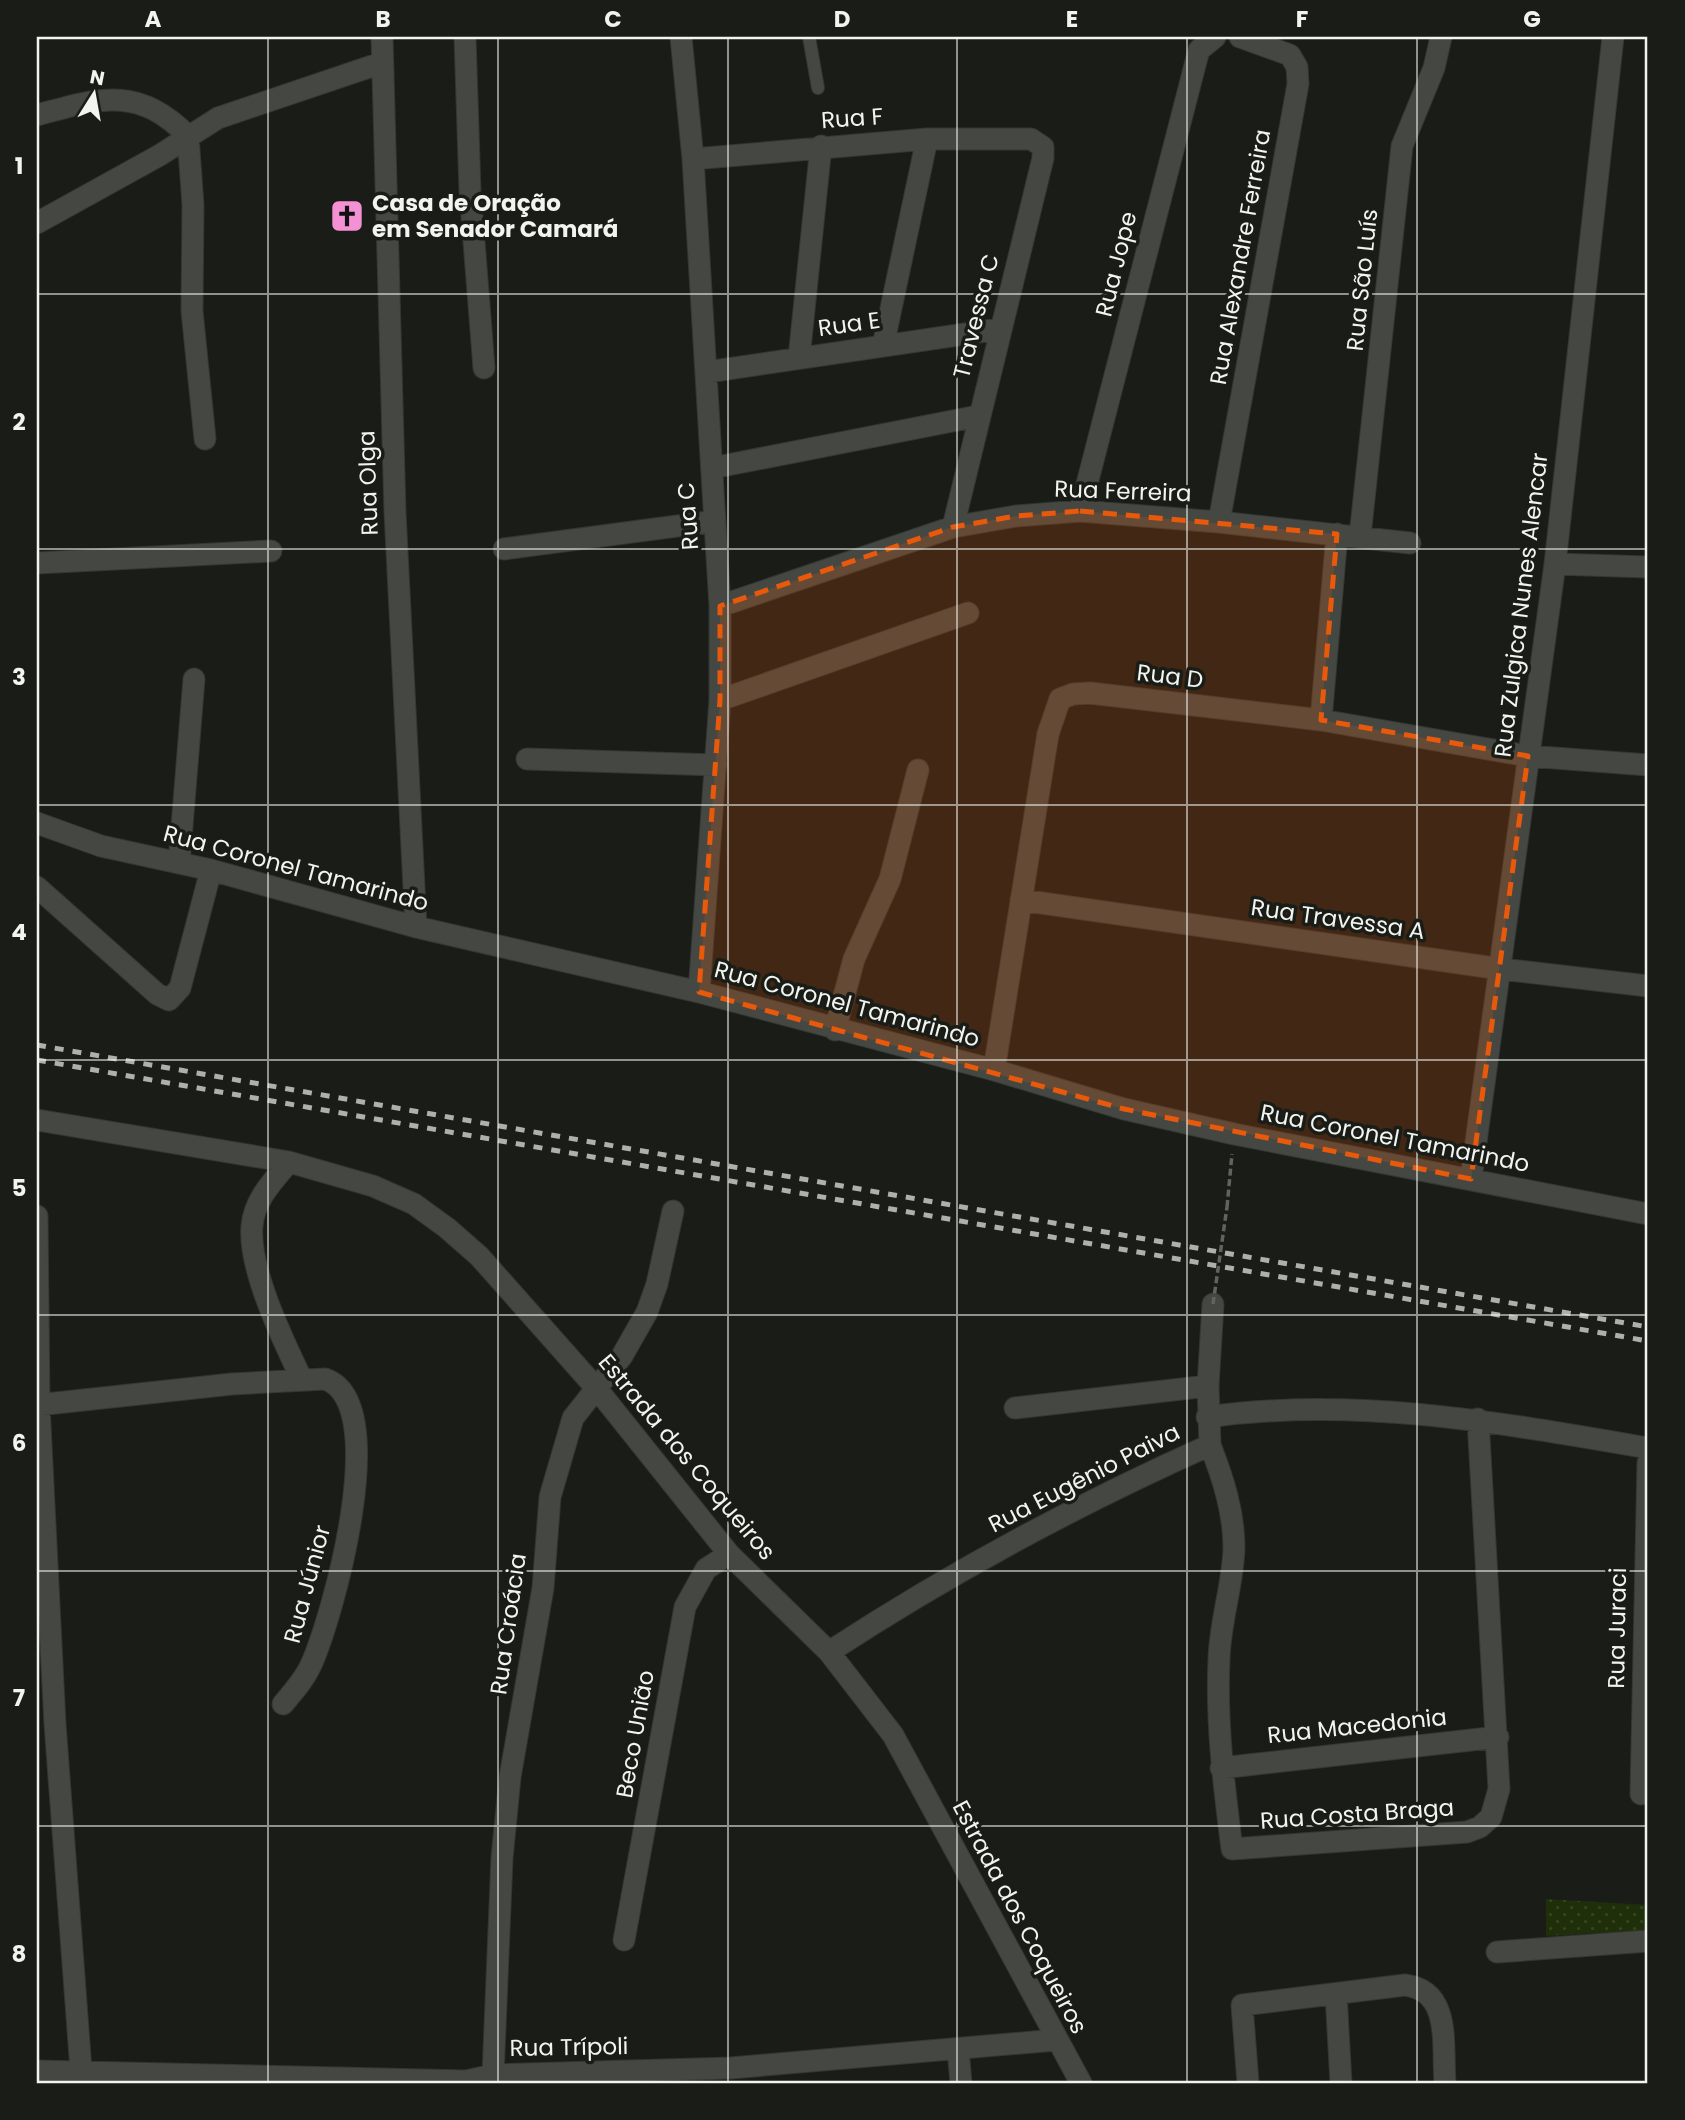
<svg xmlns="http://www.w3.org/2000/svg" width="1685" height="2120" font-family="Poppins,sans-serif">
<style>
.grass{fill:url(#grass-dots)}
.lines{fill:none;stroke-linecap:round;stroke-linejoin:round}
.lane-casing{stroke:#343633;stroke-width:14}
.street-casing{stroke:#343633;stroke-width:23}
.path{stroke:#61635e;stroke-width:3.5;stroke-dasharray:7 3.5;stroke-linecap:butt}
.lane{stroke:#454842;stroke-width:12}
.street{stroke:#454842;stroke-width:21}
.rail{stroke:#aeb0ac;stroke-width:5;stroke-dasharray:9 9;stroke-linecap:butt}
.path-bridge{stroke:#61635e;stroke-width:3.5;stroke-dasharray:7 3.5;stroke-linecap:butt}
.marked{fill:#e8590c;fill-opacity:0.2;stroke:#e8590c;stroke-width:5;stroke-dasharray:14 9;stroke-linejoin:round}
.grid{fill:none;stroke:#f2f4f0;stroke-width:2;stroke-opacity:0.55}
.labels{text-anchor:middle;stroke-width:7;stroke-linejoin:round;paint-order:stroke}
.street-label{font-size:23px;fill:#f2f4f0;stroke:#1a1c17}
.poi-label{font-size:23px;font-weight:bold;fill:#f2f4f0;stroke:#1a1c17;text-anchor:start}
.neatline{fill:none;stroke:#f2f4f0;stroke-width:2.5}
.grid-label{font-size:23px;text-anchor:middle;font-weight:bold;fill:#f2f4f0}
</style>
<defs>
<pattern id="grass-dots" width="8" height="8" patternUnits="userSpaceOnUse" patternTransform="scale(1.75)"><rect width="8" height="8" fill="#1f2f09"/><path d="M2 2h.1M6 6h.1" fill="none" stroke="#354421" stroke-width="1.8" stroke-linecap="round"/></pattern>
</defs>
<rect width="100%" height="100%" fill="#1a1c17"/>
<!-- grass -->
<path class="grass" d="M 1546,1899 L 1648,1905 L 1648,1930 L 1546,1936 Z"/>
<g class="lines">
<defs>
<path id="lane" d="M 809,37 L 818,88"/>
<path id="street" d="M 382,37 L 395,512 L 416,927
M 465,37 L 470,191 L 484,368
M 681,37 L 693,159 L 720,606 L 720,700 L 699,992
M 37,115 C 100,98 138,85 188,136 L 193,205 L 192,311 L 205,439
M 693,159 L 927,139 L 1031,139 L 1043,147 L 1043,158 L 953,527
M 37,223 L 160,155 L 218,118 L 381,63
M 883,346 L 927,139
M 799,358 L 821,146
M 707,372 L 999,329
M 712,468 L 978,416
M 1080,511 L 1195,65 L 1199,50 L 1215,37
M 1219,522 L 1298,84 L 1297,67 L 1290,55 L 1240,37
M 1360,536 L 1402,146 L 1434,68 L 1441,37
M 504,549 L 715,521
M 37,563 L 271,551
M 1555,564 L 1648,567
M 720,606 L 953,527 L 1016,516 L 1080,511 L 1219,522 L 1410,543
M 720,700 L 968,613
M 1321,720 L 1337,534
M 527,759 L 716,765
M 37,823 L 101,846 L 211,870 L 416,927 L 699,992 L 994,1070 L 1124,1109 L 1234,1134 L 1648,1214
M 179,863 L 194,679
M 37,887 L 157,994 L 169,1000 L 180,988 L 211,870
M 1021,900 L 1501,969 L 1648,986
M 835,1030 L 854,959 L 890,879 L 918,770
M 994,1070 L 1048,734 L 1060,699 L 1073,694 L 1090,693 L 1321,720 L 1528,756 L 1648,765
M 37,1120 L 289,1162 L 373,1186 L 414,1204 L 447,1228 L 479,1256 L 597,1389 L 729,1554 L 829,1652 L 893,1735 L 1081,2083
M 289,1162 C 273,1181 254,1200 252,1226 C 248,1269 284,1342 302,1380
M 1471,1179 L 1555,564 L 1613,37
M 37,1216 L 39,1405 L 55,1724 L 82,2083
M 1208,1386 L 1213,1304
M 37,1405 L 232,1384 L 325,1379 C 393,1402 333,1616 311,1665 C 304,1680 294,1691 283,1704
M 1207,1417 C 1356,1396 1502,1423 1648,1448
M 1210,1445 C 1223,1478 1234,1512 1234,1548 C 1233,1585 1220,1621 1219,1659 C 1216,1723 1224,1786 1232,1849 L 1467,1832 L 1480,1827 L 1491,1817 L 1499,1789 L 1478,1419
M 829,1652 C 950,1573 1078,1504 1210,1445 L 1208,1386 L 1015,1408
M 1221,1768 L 1498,1737
M 1641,1794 L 1648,1463
M 624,1940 L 685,1607 L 706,1569 L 729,1554
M 1497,1952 L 1648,1941
M 1336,1994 L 1341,2083
M 958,2049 L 961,2083
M 37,2071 L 466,2081 L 493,2075 L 731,2068 L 1056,2040
M 493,2075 L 502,1858 L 510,1777 L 543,1588 L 550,1497 L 573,1418 L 622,1356 L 647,1312 L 657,1284 L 673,1211
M 1248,2083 L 1242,2005 L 1405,1985 C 1452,1991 1442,2045 1445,2083"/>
</defs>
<!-- lane casing -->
<use href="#lane" class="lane-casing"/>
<!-- street casing -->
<use href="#street" class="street-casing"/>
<!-- path -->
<path class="path" d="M 1227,1207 L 1232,1154"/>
<!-- lane -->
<use href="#lane" class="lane"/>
<!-- street -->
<use href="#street" class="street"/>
<!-- rail -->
<path class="rail" d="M 37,1045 L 1648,1327
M 37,1060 L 1648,1341"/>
<!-- path-bridge -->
<path class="path-bridge" d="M 1213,1304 L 1227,1207"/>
</g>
<!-- marked area -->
<path class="marked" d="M 1080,511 L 1337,534 L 1321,720 L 1528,756 L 1471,1179 L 1124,1109 L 699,992 L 720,700 L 720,606 L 953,527 L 1016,516 Z"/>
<!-- grid -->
<path class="grid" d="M 268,37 L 268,2083M 498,37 L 498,2083M 728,37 L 728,2083M 957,37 L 957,2083M 1187,37 L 1187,2083M 1417,37 L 1417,2083M 37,294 L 1648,294M 37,549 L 1648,549M 37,805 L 1648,805M 37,1060 L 1648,1060M 37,1315 L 1648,1315M 37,1571 L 1648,1571M 37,1826 L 1648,1826"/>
<!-- icons -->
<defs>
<symbol id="church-square" viewBox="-11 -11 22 22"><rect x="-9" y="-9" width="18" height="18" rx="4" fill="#f491d4" stroke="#1a1c17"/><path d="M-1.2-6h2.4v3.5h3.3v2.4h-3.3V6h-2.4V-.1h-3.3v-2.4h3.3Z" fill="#111"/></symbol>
</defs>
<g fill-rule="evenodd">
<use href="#church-square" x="328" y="197" width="38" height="38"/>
</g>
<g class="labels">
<!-- street labels -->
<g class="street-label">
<text transform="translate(852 118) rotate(-4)" y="8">Rua F</text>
<text transform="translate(1240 257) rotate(-80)" y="8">Rua Alexandre Ferreira</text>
<text transform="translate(1116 264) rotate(-76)" y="8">Rua Jope</text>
<text transform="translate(1362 280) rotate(-84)" y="8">Rua São Luís</text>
<text transform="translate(976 316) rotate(-76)" y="8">Travessa C</text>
<text transform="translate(849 324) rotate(-8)" y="8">Rua E</text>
<text transform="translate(368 483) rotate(-92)" y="8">Rua Olga</text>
<text transform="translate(1123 491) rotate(2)" y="8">Rua Ferreira</text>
<text transform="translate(688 516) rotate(-94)" y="8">Rua C</text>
<text transform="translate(1521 605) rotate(-83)" y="8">Rua Zulgica Nunes Alencar</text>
<text transform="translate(1170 676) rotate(7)" y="8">Rua D</text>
<text transform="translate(296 868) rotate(15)" y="8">Rua Coronel Tamarindo</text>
<text transform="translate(1338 919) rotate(8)" y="8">Rua Travessa A</text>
<text transform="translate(847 1004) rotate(15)" y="8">Rua Coronel Tamarindo</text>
<text transform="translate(1395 1138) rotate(11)" y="8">Rua Coronel Tamarindo</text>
<text transform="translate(687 1457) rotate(50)" y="8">Estrada dos Coqueiros</text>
<text transform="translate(1084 1478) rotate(-27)" y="8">Rua Eugênio Paiva</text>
<text transform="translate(307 1584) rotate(-75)" y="8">Rua Júnior</text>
<text transform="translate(508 1624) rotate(-82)" y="8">Rua Croácia</text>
<text transform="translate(1617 1628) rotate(-89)" y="8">Rua Juraci</text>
<text transform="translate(1357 1726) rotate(-6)" y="8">Rua Macedonia</text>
<text transform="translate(635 1734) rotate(-80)" y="8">Beco União</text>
<text transform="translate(1357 1814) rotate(-4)" y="8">Rua Costa Braga</text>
<text transform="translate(1020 1917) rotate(62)" y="8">Estrada dos Coqueiros</text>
<text transform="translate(569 2047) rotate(-1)" y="8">Rua Trípoli</text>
</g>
<!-- poi labels -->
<g class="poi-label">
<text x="372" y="211">Casa de Oração<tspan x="372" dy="26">em Senador Camará</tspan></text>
</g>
</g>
<!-- border -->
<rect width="1685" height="2120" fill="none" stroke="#1a1c17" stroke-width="77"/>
<!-- north arrow -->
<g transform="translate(94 94) rotate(11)" stroke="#1a1c17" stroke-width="5" paint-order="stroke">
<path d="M0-5L12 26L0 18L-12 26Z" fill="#f2f4f0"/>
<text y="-10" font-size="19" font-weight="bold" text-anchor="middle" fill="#f2f4f0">N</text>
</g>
<rect x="38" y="38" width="1608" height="2044" class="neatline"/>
<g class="grid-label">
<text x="153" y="27">A</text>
<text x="383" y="27">B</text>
<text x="613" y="27">C</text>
<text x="842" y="27">D</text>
<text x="1072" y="27">E</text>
<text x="1302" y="27">F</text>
<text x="1532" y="27">G</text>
<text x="19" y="174">1</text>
<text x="19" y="430">2</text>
<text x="19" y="685">3</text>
<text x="19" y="940">4</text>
<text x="19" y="1196">5</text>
<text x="19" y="1451">6</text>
<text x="19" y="1706">7</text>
<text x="19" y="1962">8</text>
</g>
</svg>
